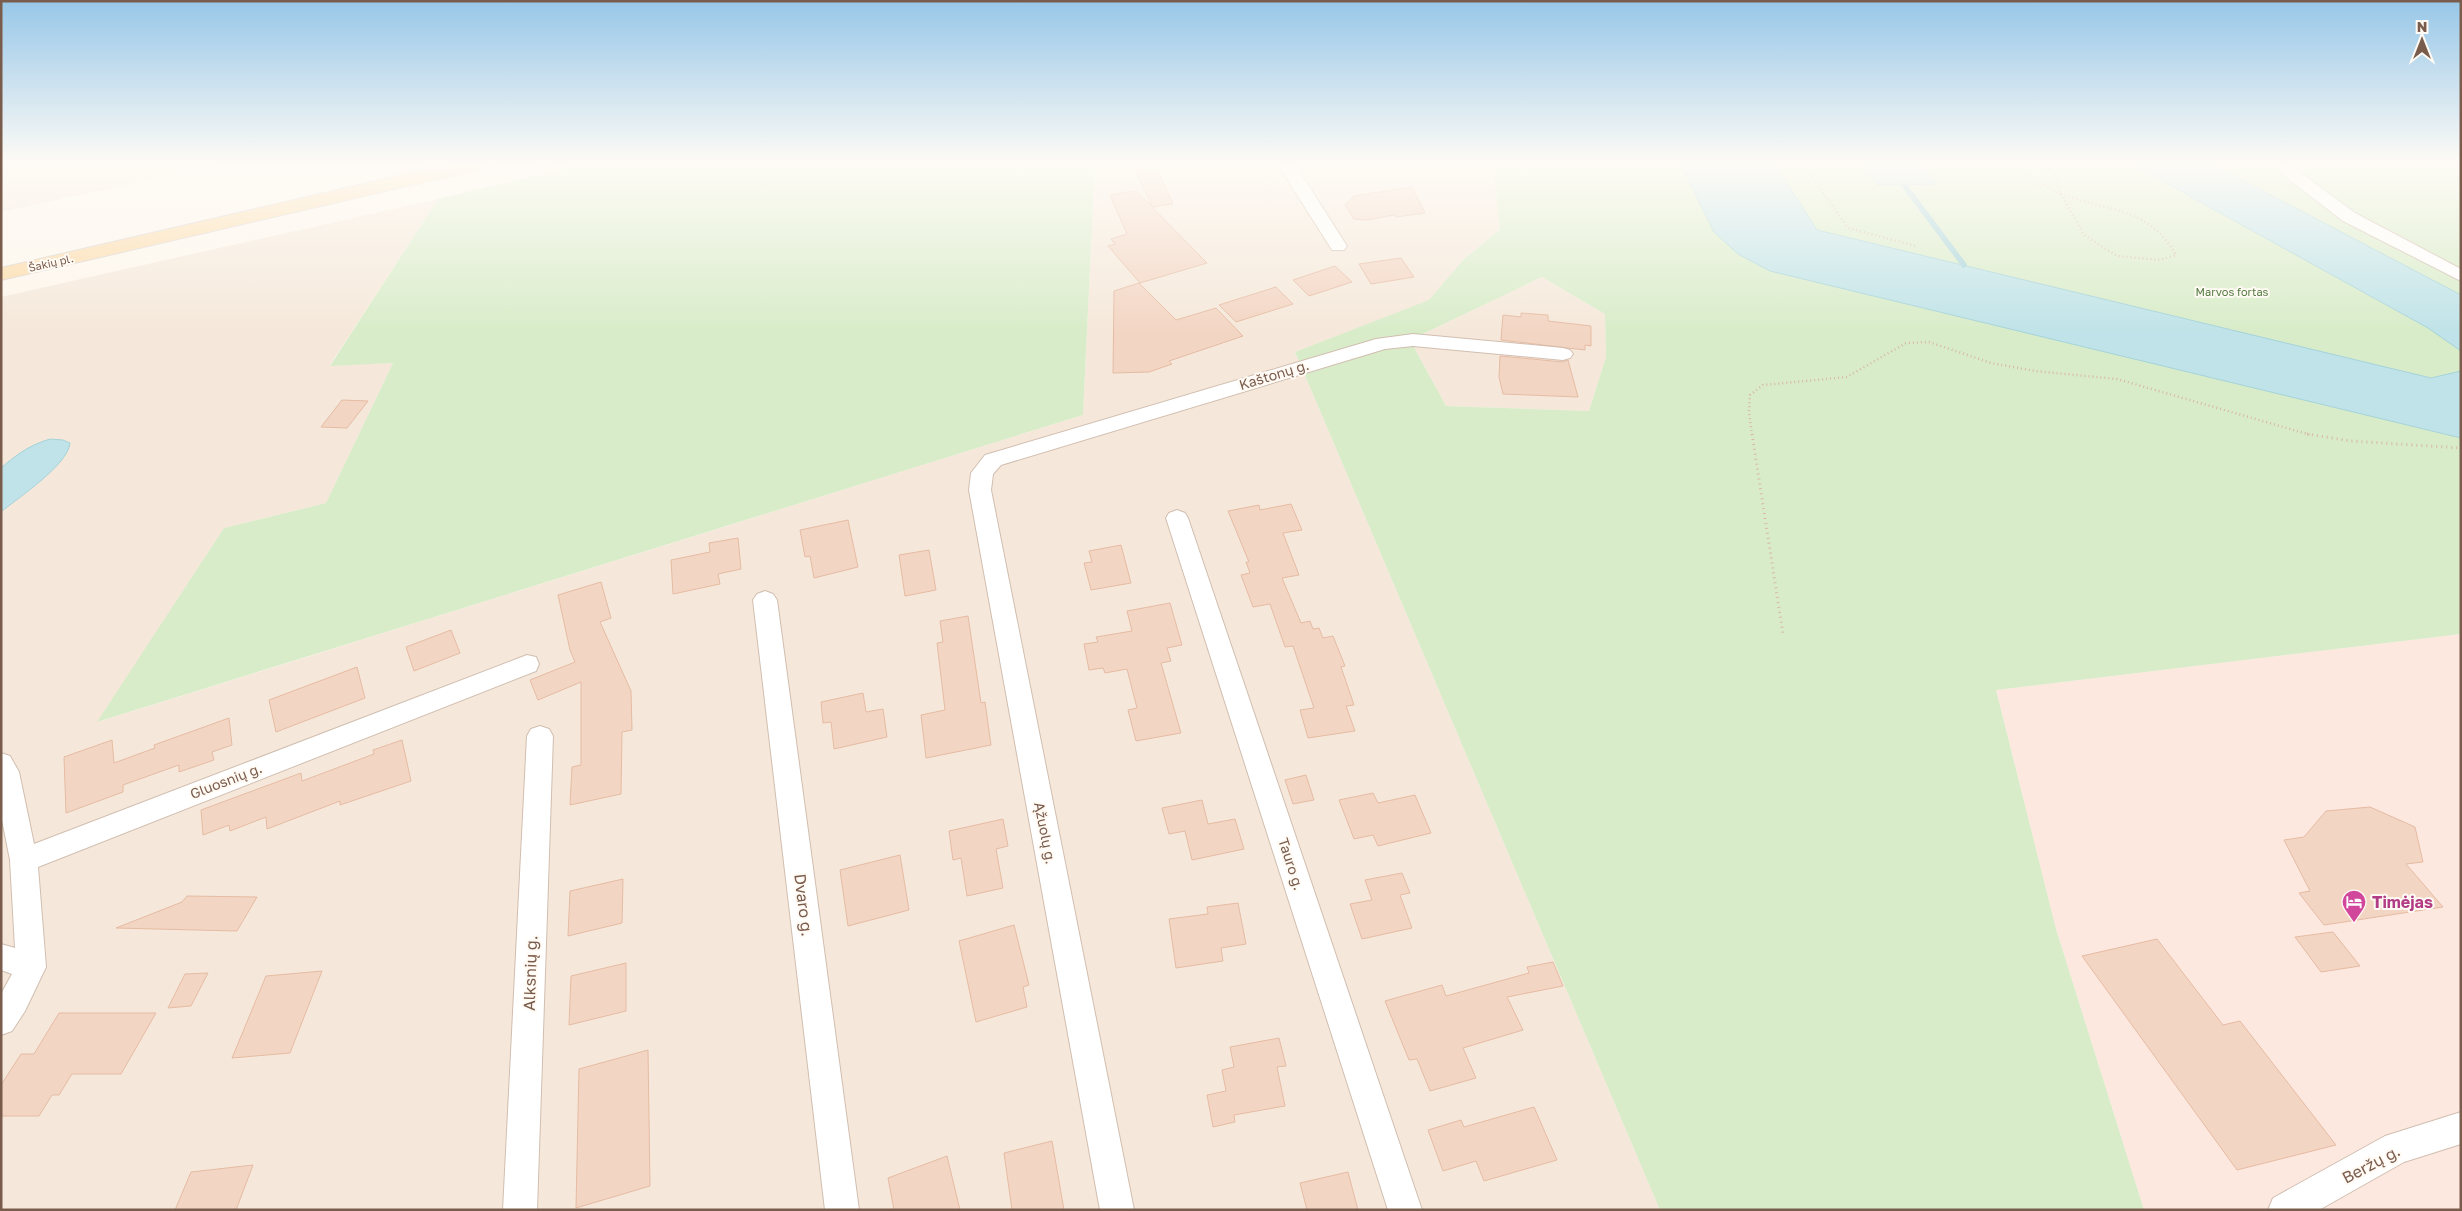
<svg xmlns="http://www.w3.org/2000/svg" width="2462" height="1211" font-family="'Golos Text',sans-serif">
<style>
.residential{fill:#f5e8da}
.commercial{fill:#fde8e0}
.green{fill:#d8ecc9;fill-rule:evenodd}
.water{fill:#bfe3e8;stroke:#a5d3da}
.lines{fill:none;stroke-linecap:round;stroke-linejoin:round}
.stream{stroke:#a5d3da;stroke-width:5.5}
.building{fill:#f3d5c3;stroke:#e6bba3}
.minor-casing{stroke:#d1beb0;stroke-width:2}
.primary-casing{stroke:#dad1cd;stroke-width:2}
.path-far1{stroke:#d9b8a5;stroke-width:2.5;stroke-dasharray:1 3;stroke-linecap:butt}
.path{stroke:#d9b8a5;stroke-width:3;stroke-dasharray:1 4;stroke-linecap:butt}
.minor{fill:#fff;fill-rule:evenodd}
.primary{fill:#fbd9a5;fill-rule:evenodd}
.labels{text-anchor:middle;stroke-width:4;stroke-linejoin:round;paint-order:stroke}
.far-street-label{font-size:11px;fill:#7a5c4d;stroke:#fffaf3}
.far-park-label{font-size:11px;fill:#537a41;stroke:#fffaf3}
.street-label{font-size:14px;fill:#7a5c4d;stroke:#fffaf3}
.near-hotel-label{font-size:16px;font-weight:bold;fill:#b23c85;stroke:#fffaf3;text-anchor:start}
.near-street-label{font-size:16px;fill:#7a5c4d;stroke:#fffaf3}
</style>
<rect width="100%" height="100%" fill="#fdf6ec"/>
<!-- residential -->
<path class="residential" d="M 1,163 L 227,163 L 1,212 Z
M 1095,163 L 1493,163 L 1500,229 L 1463,260 L 1429,301 L 1295,352 L 1660,1210 L 1,1210 L 1,297 L 438,199 L 330,365 L 393,363 L 326,503 L 224,528 L 98,722 L 1083,415 Z
M 1542,277 L 1605,314 L 1606,357 L 1589,411 L 1446,406 L 1410,340 Z"/>
<!-- commercial -->
<path class="commercial" d="M 2461,634 L 2461,1210 L 2144,1210 L 2056,929 L 1996,690 Z"/>
<!-- green -->
<path class="green" d="M 589,163 L 1095,163 L 1083,415 L 97,722 L 224,528 L 326,503 L 393,363 L 330,366 L 438,199 Z
M 1493,163 L 2461,163 L 2461,634 L 1996,690 L 2056,929 L 2144,1210 L 1660,1210 L 1295,352 L 1429,300 L 1463,260 L 1500,229 ZM 1542,277 L 1605,314 L 1606,357 L 1589,411 L 1446,406 L 1410,340 Z"/>
<!-- water -->
<path class="water" d="M 1680,163 L 1774,163 L 1817,230 L 2431,378 L 2461,371 L 2461,438 L 1770,271 L 1738,254 L 1714,232 Z
M 1861,163 L 1918,163 L 1936,184 L 1878,185 Z
M 2130,163 L 2216,163 L 2227,172 L 2461,295 L 2461,351 L 2428,328 Z
M 50,439 L 63,440 L 70,443 C 68,465 19,497 1,512 L 1,468 C 17,454 30,445 50,439 Z"/>
<g class="lines">
<!-- stream -->
<path class="stream" d="M 1904,185 L 1964,265"/>
</g>
<!-- building -->
<path class="building" d="M 1132,163 L 1154,163 L 1173,204 L 1152,207 L 1207,263 L 1140,283 L 1108,246 L 1115,244 L 1111,239 L 1127,234 L 1110,195 L 1136,191 L 1152,206 Z
M 1412,187 L 1425,213 L 1396,217 L 1394,215 L 1367,220 L 1354,219 L 1345,205 L 1354,196 Z
M 1401,258 L 1414,277 L 1371,284 L 1359,264 Z
M 1335,266 L 1352,282 L 1309,296 L 1293,280 Z
M 1139,283 L 1176,320 L 1216,308 L 1243,336 L 1169,361 L 1172,364 L 1149,372 L 1113,373 L 1114,291 Z
M 1276,287 L 1293,304 L 1236,322 L 1219,305 Z
M 1521,313 L 1548,315 L 1548,321 L 1591,326 L 1591,346 L 1585,345 L 1585,350 L 1501,340 L 1503,315 L 1521,317 Z
M 1500,356 L 1563,362 L 1568,360 L 1578,397 L 1503,394 L 1499,377 Z
M 342,400 L 368,401 L 347,428 L 321,427 Z
M 1291,504 L 1302,530 L 1283,533 L 1299,575 L 1282,578 L 1301,623 L 1310,621 L 1313,629 L 1319,628 L 1323,638 L 1333,636 L 1345,666 L 1341,667 L 1354,705 L 1346,706 L 1355,731 L 1308,738 L 1300,710 L 1314,708 L 1293,646 L 1285,647 L 1270,604 L 1253,607 L 1241,575 L 1250,573 L 1246,562 L 1249,562 L 1228,511 L 1259,505 L 1260,510 Z
M 848,520 L 858,567 L 814,578 L 810,556 L 805,557 L 800,530 Z
M 738,538 L 741,569 L 718,574 L 720,584 L 673,594 L 671,560 L 710,552 L 709,543 Z
M 1121,545 L 1131,583 L 1091,590 L 1084,563 L 1092,562 L 1089,551 Z
M 929,550 L 936,590 L 905,596 L 899,555 Z
M 601,582 L 611,618 L 600,622 L 631,691 L 632,730 L 622,732 L 621,794 L 570,805 L 572,767 L 581,765 L 581,682 L 538,700 L 530,680 L 575,662 L 570,650 L 558,595 Z
M 1170,603 L 1182,645 L 1167,648 L 1171,661 L 1161,663 L 1181,733 L 1136,741 L 1128,710 L 1137,708 L 1127,669 L 1105,673 L 1103,668 L 1089,670 L 1084,644 L 1098,642 L 1096,637 L 1132,631 L 1127,611 Z
M 968,616 L 981,703 L 985,702 L 991,745 L 926,758 L 921,715 L 945,710 L 937,643 L 943,642 L 940,621 Z
M 451,630 L 460,653 L 414,671 L 406,647 Z
M 357,667 L 365,698 L 276,732 L 269,700 Z
M 863,693 L 866,712 L 883,709 L 887,737 L 834,749 L 831,722 L 823,723 L 821,702 Z
M 229,718 L 232,745 L 212,752 L 214,760 L 179,772 L 179,765 L 123,785 L 123,792 L 66,813 L 64,757 L 112,740 L 114,763 L 155,748 L 154,745 Z
M 402,740 L 411,781 L 340,805 L 340,801 L 267,829 L 266,817 L 230,831 L 229,825 L 203,835 L 201,810 L 301,773 L 302,781 L 374,754 L 373,750 Z
M 1306,775 L 1314,800 L 1293,804 L 1285,780 Z
M 1373,793 L 1378,803 L 1415,795 L 1431,833 L 1378,846 L 1373,835 L 1354,839 L 1339,800 Z
M 1202,800 L 1208,824 L 1235,819 L 1244,849 L 1192,860 L 1185,831 L 1169,834 L 1162,808 Z
M 2370,807 L 2415,827 L 2423,862 L 2406,864 L 2443,907 L 2324,925 L 2299,893 L 2310,891 L 2284,840 L 2304,837 L 2326,811 Z
M 1003,819 L 1008,846 L 996,849 L 1003,888 L 967,896 L 961,858 L 953,860 L 949,831 Z
M 900,855 L 909,910 L 848,926 L 840,870 Z
M 1402,873 L 1410,893 L 1400,895 L 1412,928 L 1362,939 L 1350,904 L 1372,900 L 1365,880 Z
M 623,879 L 622,923 L 568,936 L 570,891 Z
M 187,896 L 257,897 L 237,931 L 116,928 L 182,902 Z
M 1238,903 L 1246,944 L 1221,948 L 1223,961 L 1176,968 L 1169,919 L 1208,914 L 1207,907 Z
M 1014,925 L 1029,985 L 1023,987 L 1027,1007 L 976,1022 L 959,941 Z
M 2333,932 L 2360,966 L 2321,972 L 2295,937 Z
M 2157,939 L 2223,1025 L 2240,1021 L 2336,1145 L 2237,1170 L 2082,956 Z
M 1553,962 L 1563,986 L 1507,997 L 1523,1030 L 1463,1048 L 1476,1078 L 1430,1091 L 1417,1059 L 1409,1060 L 1385,1001 L 1442,985 L 1446,996 L 1529,973 L 1527,967 Z
M 626,963 L 626,1011 L 569,1025 L 571,976 Z
M 322,971 L 290,1053 L 232,1058 L 266,976 Z
M 208,973 L 191,1006 L 168,1008 L 185,974 Z
M 59,1013 L 156,1013 L 121,1074 L 72,1074 L 59,1095 L 52,1095 L 39,1116 L 1,1116 L 1,1085 L 21,1054 L 34,1054 Z
M 1279,1038 L 1286,1066 L 1277,1067 L 1285,1106 L 1234,1115 L 1235,1122 L 1213,1127 L 1207,1095 L 1226,1091 L 1222,1070 L 1234,1067 L 1230,1047 Z
M 648,1050 L 650,1186 L 576,1208 L 579,1069 Z
M 1534,1107 L 1557,1160 L 1484,1181 L 1476,1161 L 1443,1171 L 1428,1130 L 1461,1120 L 1464,1127 Z
M 1052,1141 L 1064,1210 L 1012,1210 L 1004,1153 Z
M 947,1156 L 960,1210 L 894,1210 L 888,1178 Z
M 253,1165 L 236,1210 L 175,1210 L 191,1172 Z
M 1348,1172 L 1358,1210 L 1307,1210 L 1300,1183 Z"/>
<g class="lines">
<defs>
<path id="minor" d="M 1277,163 L 1294,163 L 1347,246 L 1344,250 L 1332,250 Z
M 2268,163 L 2287,163 L 2355,213 L 2461,269 L 2461,281 L 2343,221 Z
M 1413,334 L 1563,348 L 1570,350 L 1573,354 L 1570,358 L 1563,360 L 1413,346 L 1385,349 L 1001,465 L 993,474 L 991,490 L 1134,1210 L 1100,1210 L 969,490 L 971,473 L 985,455 L 1376,339 Z
M 1177,510 L 1185,513 L 1188,518 L 1422,1210 L 1388,1210 L 1166,518 L 1169,513 Z
M 765,591 L 773,594 L 777,600 L 859,1210 L 825,1210 L 753,600 L 757,594 Z
M 527,655 L 536,657 L 539,664 L 536,671 L 38,867 L 46,967 L 25,1011 L 12,1031 L 1,1035 L 1,994 L 12,974 L 1,970 L 1,944 L 15,948 L 10,860 L 1,815 L 1,753 L 10,756 L 19,772 L 34,844 Z
M 540,726 L 549,729 L 553,736 L 537,1210 L 503,1210 L 527,736 L 531,729 Z
M 2461,1112 L 2461,1144 L 2404,1162 L 2319,1210 L 2268,1210 L 2273,1198 L 2385,1136 Z"/>
<path id="primary" d="M 454,163 L 490,163 L 488,167 L 481,169 L 1,280 L 1,268 Z"/>
</defs>
<!-- minor casing -->
<use href="#minor" class="minor-casing"/>
<!-- primary casing -->
<use href="#primary" class="primary-casing"/>
<!-- path-far1 -->
<path class="path-far1" d="M 1802,163 L 1848,228 L 1916,246
M 2015,163 L 2038,182 L 2061,194
M 2044,163 L 2054,175 L 2061,194
M 494,179 L 558,163
M 2061,194 C 2107,211 2149,207 2176,255 L 2160,260 L 2117,256 L 2084,235 Z
M 1752,435 L 1749,412 L 1750,395 L 1763,385 L 1847,377 L 1906,343 L 1929,342 L 1991,363 L 2035,371 L 2117,379 L 2311,435"/>
<!-- path -->
<path class="path" d="M 1752,434 L 1783,634
M 2307,434 L 2351,441 L 2461,448"/>
<!-- minor -->
<use href="#minor" class="minor"/>
<!-- primary -->
<use href="#primary" class="primary"/>
</g>
<!-- sky -->
<linearGradient id="sky" x2="0" y2="1"><stop stop-color="#97c7e8"/><stop offset="0.49" stop-color="#fefbf6"/><stop offset="1" stop-color="#fefbf6" stop-opacity="0"/></linearGradient>
<rect width="2462" height="333" fill="url(#sky)"/>
<!-- icons -->
<defs>
<symbol id="hotel-pin" viewBox="-11 -11 22 30"><path d="M0 17L-7.5 6A9.5 9.5 0 1 1 7.5 6Z" fill="#d1479c" stroke="#fffaf3"/><path d="M-6-4.5h1.5V1H6V5H4.5V3h-9V5H-6ZM-4 0a1.8 1.8 0 1 1 3.6 0ZM.5 0V-2.5h3Q6-2.5 6 0Z" fill="#fff"/></symbol>
</defs>
<g fill-rule="evenodd">
<use href="#hotel-pin" x="2340" y="888" width="28" height="38"/>
</g>
<g class="labels">
<!-- far-street labels -->
<g class="far-street-label">
<text transform="translate(51 263) rotate(-13)" y="4">Šakių pl.</text>
</g>
<!-- far-park labels -->
<g class="far-park-label">
<text x="2232" y="296">Marvos fortas</text>
</g>
<!-- street labels -->
<g class="street-label">
<text transform="translate(1274 375) rotate(-17)" y="5">Kaštonų g.</text>
<text transform="translate(226 781) rotate(-21)" y="5">Gluosnių g.</text>
<text transform="translate(1045 833) rotate(79)" y="5">Ąžuolų g.</text>
<text transform="translate(1291 864) rotate(72)" y="5">Tauro g.</text>
</g>
<!-- near-hotel labels -->
<g class="near-hotel-label">
<text x="2372" y="908">Timėjas</text>
</g>
<!-- near-street labels -->
<g class="near-street-label">
<text transform="translate(804 905) rotate(83)" y="6">Dvaro g.</text>
<text transform="translate(530 973) rotate(-88)" y="6">Alksnių g.</text>
<text transform="translate(2371 1164) rotate(-28)" y="6">Beržų g.</text>
</g>
</g>
<!-- border -->
<rect width="2462" height="1211" fill="none" stroke="#7a5c4d" stroke-width="5"/>
<!-- north arrow -->
<g transform="translate(2422 40)" stroke="#fffaf3" stroke-width="4" paint-order="stroke">
<path d="M0-4L9 19L0 12L-9 19Z" fill="#7a5c4d"/>
<text y="-8" font-size="14" font-weight="bold" text-anchor="middle" fill="#7a5c4d">N</text>
</g>
</svg>
